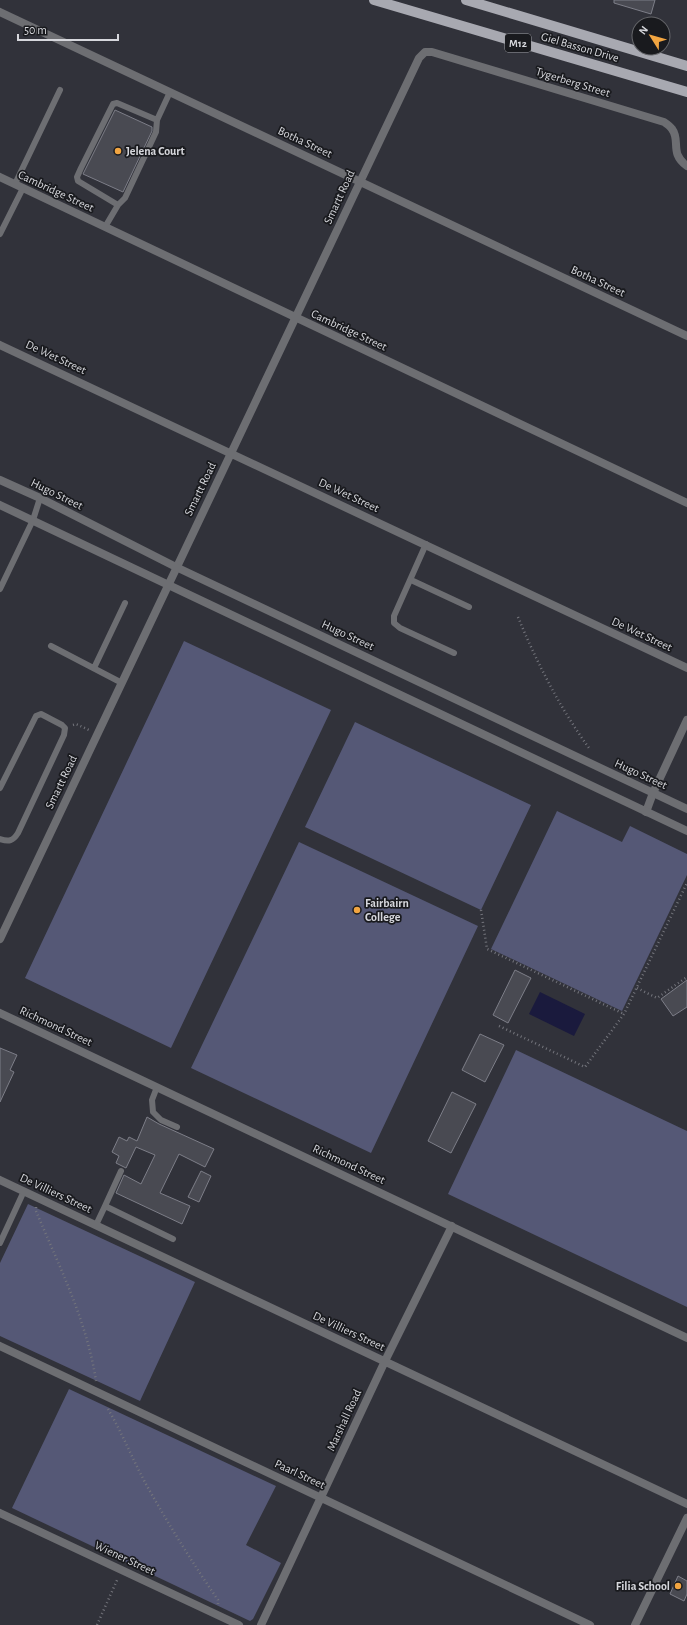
<svg xmlns="http://www.w3.org/2000/svg" width="687" height="1625" font-family="'Alegreya Sans',sans-serif">
<style>
.green{fill:#555876}
.water{fill:#1a1a3d}
.building{fill:#494a52;stroke:#7d7e88}
.lines{fill:none;stroke-linecap:round;stroke-linejoin:round}
.path{stroke:#74757c;stroke-width:2.5;stroke-dasharray:1 3;stroke-linecap:butt}
.service{stroke:#6d6e72;stroke-width:6}
.minor{stroke:#6d6e72;stroke-width:8}
.tertiary{stroke:#6d6e72;stroke-width:8}
.primary{stroke:#a8a9b1;stroke-width:10}
.poi-dot{fill:#f2a541;stroke:#191a1e;stroke-width:1.5}
.labels{text-anchor:middle;stroke-width:3.5;stroke-linejoin:round;paint-order:stroke}
.shield{fill:#191a1e;stroke:#9d9ea3;stroke-width:1}
.shield-label{font-size:11px;font-weight:bold;fill:#d6d7dc}
.street-label{font-size:12px;fill:#d6d7dc;stroke:#191a1e}
.poi-label{font-size:12px;font-weight:bold;fill:#d6d7dc;stroke:#191a1e;text-anchor:start}
</style>
<rect width="100%" height="100%" fill="#31323a"/>
<!-- green -->
<path class="green" d="M 184,641 L 331,710 L 171,1048 L 25,978 Z
M 355,722 L 531,805 L 481,910 L 305,827 Z
M 557,811 L 622,842 L 630,826 L 687,854 L 687,875 L 622,1011 L 491,949 Z
M 299,842 L 478,926 L 371,1153 L 191,1068 Z
M 516,1050 L 687,1131 L 687,1307 L 448,1194 Z
M 28,1204 L 195,1282 L 140,1401 L 0,1336 L 0,1263 Z
M 69,1389 L 276,1486 L 246,1545 L 281,1563 L 253,1619 L 250,1621 L 12,1508 Z"/>
<!-- water -->
<path class="water" d="M 540,992 L 585,1014 L 574,1036 L 529,1014 Z"/>
<!-- building -->
<path class="building" d="M 614,0 L 655,0 L 651,14 L 614,3 Z
M 115,110 L 152,127 L 152,131 L 123,192 L 83,174 Z
M 515,970 L 531,978 L 508,1023 L 493,1015 Z
M 687,980 L 687,1007 L 673,1016 L 661,999 Z
M 480,1034 L 504,1045 L 485,1082 L 462,1070 Z
M 0,1048 L 17,1055 L 10,1070 L 14,1072 L 0,1102 Z
M 452,1092 L 476,1104 L 451,1153 L 428,1141 Z
M 147,1117 L 159,1124 L 214,1149 L 205,1167 L 179,1154 L 160,1193 L 190,1206 L 182,1224 L 116,1193 L 124,1175 L 141,1184 L 155,1155 L 136,1147 L 126,1168 L 116,1163 L 119,1156 L 112,1152 L 119,1137 L 127,1141 L 129,1137 L 137,1141 Z
M 201,1171 L 211,1176 L 199,1202 L 188,1197 Z
M 678,1576 L 687,1581 L 687,1594 L 684,1601 L 670,1594 Z"/>
<g class="lines">
<!-- path -->
<path class="path" d="M 518,617 C 537,663 560,708 589,748
M 73,725 L 76,724 L 89,730
M 481,910 L 487,949 L 624,1014
M 637,988 L 657,998 L 687,977
M 499,1026 L 585,1067 L 624,1014 L 687,883
M 36,1207 L 36,1211 C 59,1266 87,1321 96,1381
M 108,1409 C 124,1436 135,1466 151,1493 C 172,1530 194,1565 218,1600 L 218,1604
M 97,1625 L 118,1578"/>
<!-- service -->
<path class="service" d="M 15,184 L 60,90
M 118,205 L 78,181 L 77,177 L 81,168 L 113,104 L 117,103 L 157,120
M 105,227 L 118,205 L 125,198 L 156,132 L 157,120 L 170,92
M 0,234 L 23,188
M 426,544 L 394,616 L 394,623 L 400,628 L 454,653
M 411,580 L 469,607
M 0,589 L 33,520 L 40,498
M 51,646 L 122,683
M 94,668 L 125,603
M 0,788 L 36,716 L 41,714 L 62,725 L 65,728 L 64,735 L 18,833 C 13,841 9,842 0,839
M 157,1087 L 152,1100 L 153,1112 L 161,1120 L 177,1127
M 121,1171 L 105,1206 L 173,1239
M 96,1225 L 105,1206
M 0,1243 L 24,1191"/>
<!-- minor -->
<path class="minor" d="M 0,12 L 687,336
M 0,177 L 687,503
M 0,345 L 687,668
M 646,812 L 653,793 L 687,720
M 0,939 L 419,58 L 425,52 L 432,52 L 664,122 C 667,124 670,126 672,129 C 681,141 669,153 687,166
M 0,1013 L 687,1338
M 0,1180 L 687,1504
M 0,1346 L 590,1625
M 0,1513 L 239,1625
M 261,1625 L 385,1361 L 452,1226
M 635,1625 L 687,1518"/>
<!-- tertiary -->
<path class="tertiary" d="M 0,480 L 40,498 L 176,567 L 687,809
M 0,505 L 687,831"/>
<!-- primary -->
<path class="primary" d="M 374,0 L 687,92
M 466,0 L 687,66"/>
</g>
<!-- markers -->
<g class="poi-dot">
<circle cx="118" cy="151" r="4"/>
<circle cx="357" cy="910" r="4"/>
<circle cx="678" cy="1586" r="4"/>
</g>
<g class="labels">
<!-- shield labels -->
<rect class="shield" x="505" y="34" width="26" height="18" rx="3"/>
<g class="shield-label">
<text x="518" y="47">M12</text>
</g>
<!-- street labels -->
<g class="street-label">
<text transform="translate(580 47) rotate(16)" y="4">Giel Basson Drive</text>
<text transform="translate(573 82) rotate(17)" y="4">Tygerberg Street</text>
<text transform="translate(305 142) rotate(25)" y="4">Botha Street</text>
<text transform="translate(56 191) rotate(25)" y="4">Cambridge Street</text>
<text transform="translate(339 197) rotate(-65)" y="4">Smartt Road</text>
<text transform="translate(598 281) rotate(25)" y="4">Botha Street</text>
<text transform="translate(349 330) rotate(25)" y="4">Cambridge Street</text>
<text transform="translate(56 357) rotate(25)" y="4">De Wet Street</text>
<text transform="translate(200 489) rotate(-64)" y="4">Smartt Road</text>
<text transform="translate(57 494) rotate(26)" y="4">Hugo Street</text>
<text transform="translate(349 495) rotate(25)" y="4">De Wet Street</text>
<text transform="translate(642 634) rotate(25)" y="4">De Wet Street</text>
<text transform="translate(348 635) rotate(25)" y="4">Hugo Street</text>
<text transform="translate(641 774) rotate(25)" y="4">Hugo Street</text>
<text transform="translate(61 782) rotate(-64)" y="4">Smartt Road</text>
<text transform="translate(56 1026) rotate(25)" y="4">Richmond Street</text>
<text transform="translate(349 1164) rotate(25)" y="4">Richmond Street</text>
<text transform="translate(56 1193) rotate(25)" y="4">De Villiers Street</text>
<text transform="translate(349 1331) rotate(25)" y="4">De Villiers Street</text>
<text transform="translate(344 1420) rotate(-65)" y="4">Marshall Road</text>
<text transform="translate(300 1474) rotate(25)" y="4">Paarl Street</text>
<text transform="translate(125 1558) rotate(25)" y="4">Wiener Street</text>
</g>
<!-- poi labels -->
<g class="poi-label">
<text x="126" y="155">Jelena Court</text>
<text x="365" y="907">Fairbairn<tspan x="365" dy="14">College</tspan></text>
<text x="670" y="1590" text-anchor="end">Filia School</text>
</g>
</g>
<!-- north arrow -->
<g transform="translate(651 36) rotate(307)"><circle r="19" fill="#191a1e" stroke="#65666a"/>
<path d="M0-3L7 15L0 10L-7 15Z" fill="#f2a541"/>
<text y="-6" font-size="11" font-weight="bold" text-anchor="middle" fill="#d6d7dc">N</text>
</g>
<!-- scale -->
<path d="M18 34v6h100v-6" fill="none" stroke="#d6d7dc" stroke-width="2"/>
<text x="24" y="34" font-size="12" fill="#d6d7dc" stroke="#191a1e" stroke-width="3" paint-order="stroke">50 m</text>
</svg>
